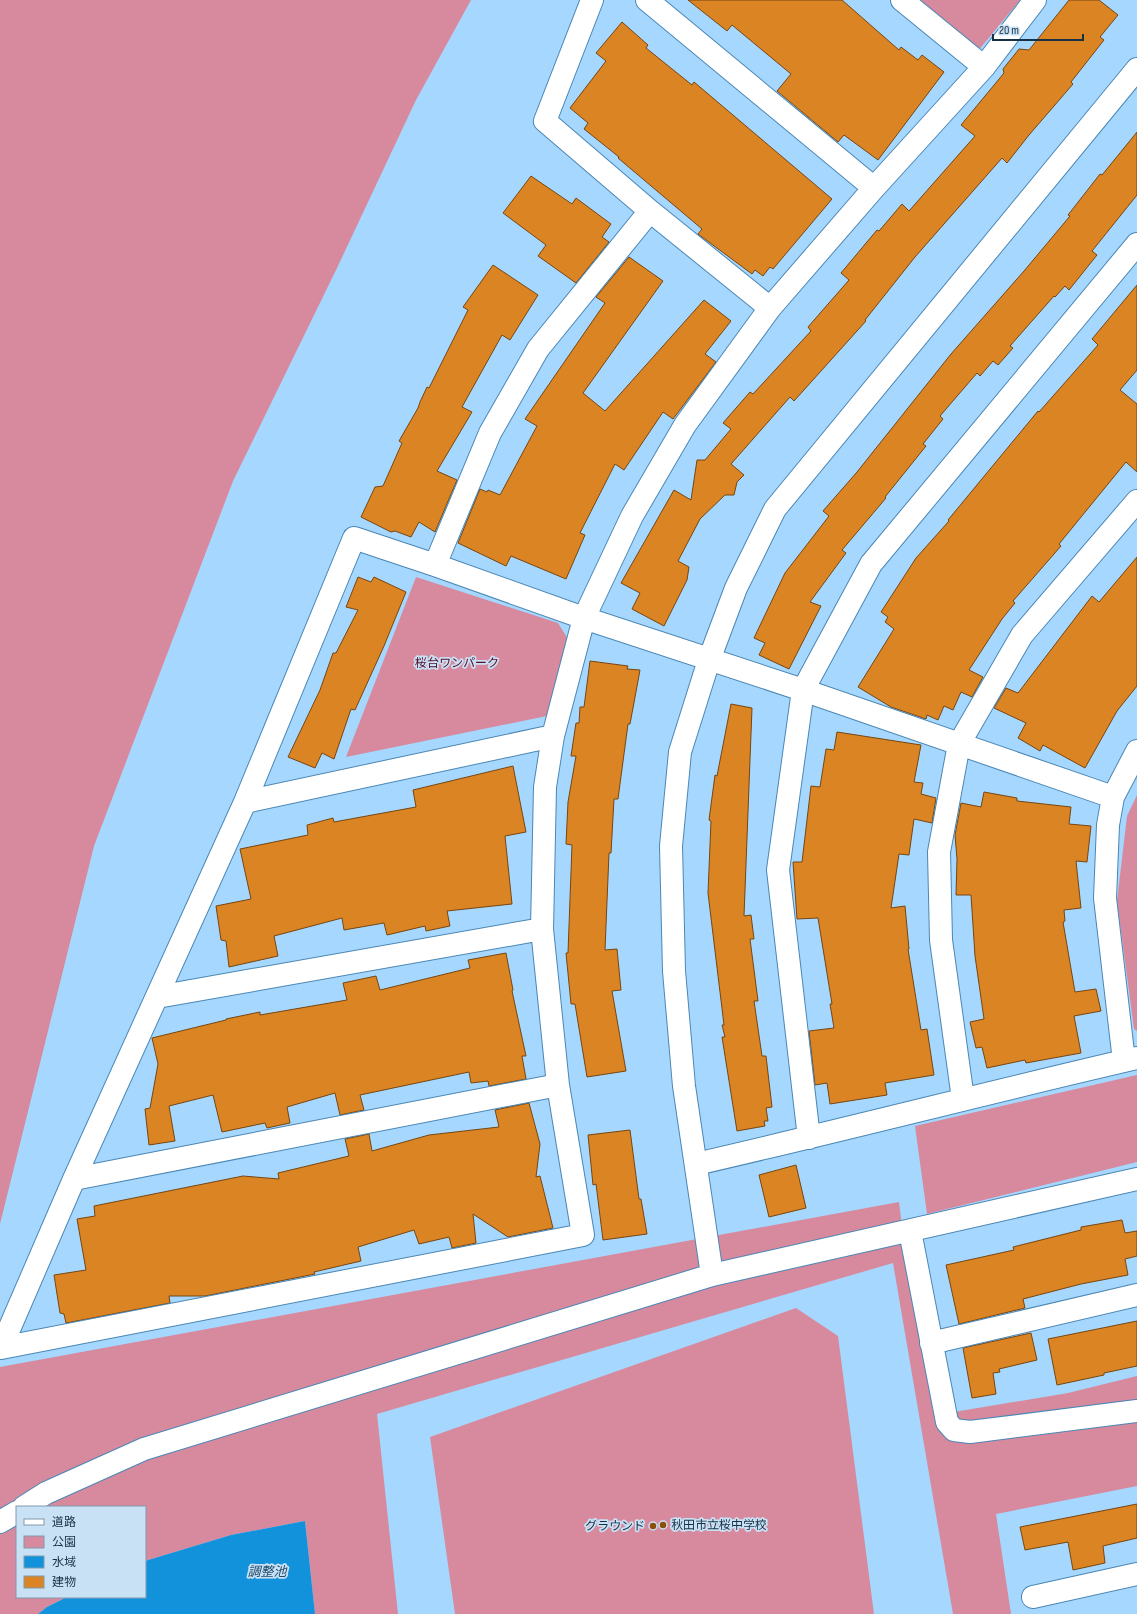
<svg xmlns="http://www.w3.org/2000/svg" width="1137" height="1614" font-family="'Sofia Sans Condensed','Noto Sans JP',sans-serif">
<style>
.green{fill:#d7899e}
.water{fill:#1392dc}
.building{fill:#db8423;stroke:#774611}
.lines{fill:none;stroke-linecap:round;stroke-linejoin:round}
.minor-casing{stroke:#4b87b4;stroke-width:24}
.minor{stroke:#fff;stroke-width:22}
.poi-dot{fill:#8a500a;stroke:#c9e1f5;stroke-width:1.5}
.labels{text-anchor:middle;stroke-width:3.5;stroke-linejoin:round;paint-order:stroke}
.park-label{font-size:12px;fill:#550c29;stroke:#c9e1f5}
.poi-label{font-size:12px;fill:#173043;stroke:#c9e1f5;text-anchor:start}
.water-label{font-size:13px;font-style:italic;fill:#204b6a;stroke:#c9e1f5}
</style>
<rect width="100%" height="100%" fill="#a6d7fe"/>
<!-- green -->
<path class="green" d="M 0,0 L 471,0 L 416,100 L 337,268 L 233,481 L 94,846 L 0,1224 Z
M 915,0 L 1020,0 L 978,51 Z
M 416,577 L 558,623 L 568,639 L 547,716 L 346,757 Z
M 1137,795 L 1137,1031 L 1134,1029 L 1117,901 L 1127,816 Z
M 1137,1075 L 1137,1162 L 927,1214 L 915,1126 Z
M 899,1202 L 904,1243 L 936,1415 L 1068,1393 L 1137,1376 L 1137,1486 L 996,1514 L 1011,1614 L 953,1614 L 893,1263 L 377,1414 L 398,1614 L 315,1614 L 305,1521 L 231,1535 L 145,1561 L 145,1507 L 17,1507 L 17,1597 L 67,1597 L 47,1607 L 38,1614 L 0,1614 L 0,1367 Z
M 796,1308 L 838,1336 L 874,1614 L 455,1614 L 430,1437 Z"/>
<!-- water -->
<path class="water" d="M 305,1521 L 315,1614 L 38,1614 L 47,1607 L 67,1597 L 145,1597 L 145,1561 L 231,1535 Z"/>
<!-- building -->
<path class="building" d="M 688,0 L 842,0 L 899,50 L 901,47 L 918,60 L 922,55 L 944,72 L 878,160 L 844,135 L 838,142 L 777,91 L 791,74 L 732,25 L 727,31 Z
M 1069,0 L 1099,0 L 1118,15 L 1100,37 L 1104,40 L 1071,82 L 1073,84 L 1029,135 L 1007,163 L 1002,158 L 915,257 L 865,320 L 866,321 L 794,401 L 790,397 L 731,464 L 744,475 L 737,482 L 734,495 L 725,495 L 700,519 L 678,561 L 689,567 L 687,580 L 664,626 L 632,609 L 640,593 L 621,583 L 674,490 L 691,500 L 697,460 L 705,460 L 731,429 L 723,423 L 750,392 L 753,394 L 811,331 L 808,327 L 849,280 L 841,273 L 877,230 L 879,231 L 902,204 L 909,211 L 975,136 L 961,125 L 1004,73 L 1003,69 L 1019,49 L 1029,50 Z
M 622,22 L 648,45 L 646,48 L 692,85 L 694,82 L 832,199 L 773,269 L 770,267 L 763,276 L 755,270 L 752,274 L 698,234 L 702,229 L 618,158 L 619,157 L 584,129 L 588,123 L 570,108 L 606,61 L 596,53 Z
M 1137,132 L 1137,195 L 1092,251 L 1097,255 L 1069,290 L 1065,286 L 1055,297 L 1054,296 L 1010,346 L 1013,348 L 998,365 L 993,361 L 980,376 L 977,373 L 940,416 L 943,419 L 923,444 L 926,446 L 885,497 L 886,498 L 842,550 L 846,553 L 810,602 L 821,606 L 789,669 L 759,655 L 765,643 L 754,638 L 785,573 L 829,516 L 823,511 L 857,472 L 951,354 L 1024,271 L 1070,216 L 1068,215 L 1100,174 L 1102,175 Z
M 531,176 L 572,204 L 576,198 L 611,224 L 602,237 L 609,242 L 576,283 L 538,256 L 546,245 L 503,213 Z
M 629,257 L 663,281 L 583,393 L 605,411 L 704,300 L 731,321 L 705,354 L 716,362 L 673,419 L 663,412 L 624,470 L 615,464 L 580,533 L 585,535 L 566,579 L 511,556 L 506,566 L 458,543 L 480,489 L 487,492 L 488,490 L 500,495 L 537,426 L 525,419 L 605,303 L 596,297 Z
M 493,265 L 538,295 L 510,340 L 502,335 L 462,407 L 472,412 L 437,471 L 457,480 L 435,532 L 419,522 L 411,537 L 395,531 L 391,532 L 361,517 L 375,487 L 383,486 L 402,443 L 399,441 L 418,408 L 420,402 L 427,387 L 429,388 L 468,310 L 463,307 Z
M 1137,285 L 1137,370 L 1120,390 L 1137,404 L 1137,472 L 1126,462 L 1059,544 L 1061,546 L 1013,601 L 1015,603 L 1002,619 L 969,670 L 983,677 L 972,697 L 961,692 L 953,710 L 944,706 L 938,720 L 927,715 L 926,719 L 891,707 L 858,687 L 894,629 L 885,622 L 888,617 L 881,612 L 916,558 L 949,521 L 948,520 L 1038,411 L 1039,412 L 1098,345 L 1092,339 Z
M 1137,557 L 1137,686 L 1117,711 L 1085,768 L 1043,745 L 1040,751 L 1018,738 L 1026,723 L 994,708 L 1006,688 L 1018,693 L 1092,596 L 1099,602 Z
M 358,577 L 371,582 L 374,577 L 406,592 L 384,646 L 355,710 L 351,709 L 334,759 L 322,753 L 315,768 L 288,757 L 320,690 L 333,653 L 336,653 L 358,610 L 346,607 Z
M 590,661 L 628,666 L 627,669 L 640,670 L 630,724 L 628,724 L 618,799 L 614,799 L 611,853 L 609,853 L 605,950 L 617,949 L 621,990 L 612,991 L 626,1071 L 587,1077 L 575,1004 L 571,1004 L 566,953 L 568,953 L 572,845 L 566,844 L 568,802 L 576,756 L 571,756 L 576,723 L 579,723 L 580,707 L 584,707 Z
M 731,704 L 752,708 L 744,916 L 751,915 L 754,939 L 750,939 L 758,1001 L 754,1001 L 762,1056 L 766,1056 L 772,1107 L 766,1108 L 768,1121 L 764,1121 L 765,1126 L 737,1131 L 722,1037 L 725,1037 L 722,1025 L 724,1025 L 708,893 L 711,821 L 709,820 L 715,775 L 717,776 Z
M 837,732 L 921,745 L 914,782 L 923,783 L 921,794 L 936,798 L 932,823 L 914,819 L 909,855 L 899,854 L 891,908 L 905,906 L 909,949 L 908,949 L 921,1030 L 927,1029 L 934,1075 L 885,1083 L 887,1095 L 830,1104 L 827,1083 L 815,1085 L 809,1031 L 834,1028 L 830,1004 L 832,1004 L 818,918 L 797,919 L 793,862 L 802,862 L 811,786 L 820,787 L 826,749 L 834,750 Z
M 513,766 L 526,832 L 505,836 L 512,904 L 447,911 L 450,926 L 426,931 L 425,926 L 387,935 L 384,923 L 344,930 L 342,918 L 274,936 L 278,956 L 229,967 L 226,941 L 221,940 L 216,906 L 251,899 L 240,849 L 308,835 L 307,825 L 333,818 L 334,822 L 416,807 L 413,790 Z
M 984,792 L 1017,798 L 1017,801 L 1071,807 L 1069,824 L 1091,826 L 1087,862 L 1076,861 L 1081,908 L 1064,910 L 1065,921 L 1063,922 L 1075,992 L 1096,989 L 1101,1011 L 1074,1016 L 1081,1053 L 1026,1063 L 1025,1060 L 987,1068 L 982,1047 L 976,1048 L 970,1022 L 984,1019 L 975,956 L 971,895 L 956,895 L 957,859 L 955,835 L 961,803 L 981,807 Z
M 506,953 L 513,990 L 512,991 L 526,1056 L 522,1056 L 526,1079 L 489,1086 L 488,1081 L 471,1083 L 469,1072 L 360,1095 L 364,1110 L 340,1115 L 335,1093 L 287,1107 L 290,1123 L 267,1128 L 265,1123 L 222,1132 L 213,1095 L 169,1106 L 175,1141 L 149,1145 L 145,1109 L 150,1108 L 158,1064 L 152,1038 L 226,1020 L 226,1019 L 260,1012 L 260,1015 L 347,1000 L 343,983 L 376,976 L 380,990 L 470,968 L 468,960 Z
M 529,1103 L 540,1144 L 536,1177 L 540,1176 L 553,1228 L 508,1237 L 473,1214 L 476,1243 L 452,1248 L 449,1237 L 419,1244 L 414,1230 L 358,1247 L 361,1261 L 314,1272 L 315,1274 L 205,1296 L 169,1296 L 170,1303 L 66,1323 L 64,1314 L 60,1313 L 54,1275 L 86,1270 L 77,1219 L 95,1216 L 94,1206 L 243,1176 L 279,1179 L 278,1173 L 349,1156 L 345,1139 L 369,1134 L 372,1151 L 429,1135 L 499,1127 L 495,1110 Z
M 630,1130 L 639,1199 L 641,1199 L 647,1234 L 603,1240 L 596,1184 L 593,1185 L 588,1135 Z
M 796,1165 L 806,1208 L 769,1217 L 759,1175 Z
M 1122,1220 L 1125,1233 L 1137,1231 L 1137,1256 L 1125,1259 L 1128,1275 L 1081,1284 L 1023,1299 L 1025,1308 L 959,1324 L 946,1265 L 1014,1250 L 1013,1247 L 1081,1230 L 1081,1227 Z
M 1137,1321 L 1137,1366 L 1104,1373 L 1104,1375 L 1057,1385 L 1048,1339 Z
M 1031,1333 L 1037,1360 L 999,1369 L 1000,1372 L 993,1373 L 996,1394 L 972,1398 L 963,1348 Z
M 1137,1504 L 1137,1538 L 1103,1546 L 1105,1563 L 1073,1570 L 1068,1542 L 1025,1550 L 1020,1527 Z"/>
<g class="lines">
<defs>
<path id="minor" d="M 592,0 L 545,121 L 650,211 L 770,308
M 647,0 L 874,188
M 902,0 L 984,67
M 1035,0 L 984,67 L 874,188 L 770,308 L 685,425 L 632,516 L 584,618 L 553,736 L 545,787 L 542,929 L 558,1085 L 583,1235 L 1,1348 L 74,1179 L 245,802 L 354,538 L 435,565 L 584,618 L 803,690 L 1113,797 L 1137,751
M 435,565 L 490,433 L 538,349 L 650,211
M 1113,797 L 1108,825 L 1105,898 L 1124,1061
M 245,802 L 553,736
M 157,997 L 542,929
M 963,1099 L 941,940 L 939,852 L 959,744 L 1022,635 L 1137,501
M 809,1138 L 778,870 L 803,690 L 871,564 L 1137,244
M 696,1164 C 844,1130 990,1092 1137,1058
M 74,1179 L 558,1085
M 910,1231 L 947,1422 L 954,1430 L 970,1432 L 1137,1411
M 712,1275 L 684,1086 L 674,971 L 671,846 L 680,752 L 709,660 L 736,588 L 775,509 L 1137,69
M 931,1343 L 1137,1295
M 24,1507 L 46,1493 L 144,1449 L 712,1275 L 1137,1179
M 0,1522 L 17,1512
M 1033,1597 L 1137,1574"/>
</defs>
<!-- minor casing -->
<use href="#minor" class="minor-casing"/>
<!-- minor -->
<use href="#minor" class="minor"/>
</g>
<!-- markers -->
<g class="poi-dot">
<circle cx="663" cy="1525" r="4"/>
<circle cx="653" cy="1526" r="4"/>
</g>
<g class="labels">
<!-- park labels -->
<g class="park-label">
<text x="457" y="667">桜台ワンパーク</text>
</g>
<!-- poi labels -->
<g class="poi-label">
<text x="671" y="1529">秋田市立桜中学校</text>
<text x="645" y="1530" text-anchor="end">グラウンド</text>
</g>
<!-- water labels -->
<g class="water-label">
<text x="267" y="1576">調整池</text>
</g>
</g>
<!-- legend -->
<rect x="16" y="1506" width="130" height="92" fill="#c9e1f5" stroke="#829aae"/>
<rect x="24" y="1519" width="20" height="6" fill="#ffffff" stroke="#829aae"/>
<text x="52" y="1526" font-size="12" fill="#173043">道路</text>
<rect x="24" y="1536" width="20" height="12" fill="#d7899e" stroke="#829aae"/>
<text x="52" y="1546" font-size="12" fill="#173043">公園</text>
<rect x="24" y="1556" width="20" height="12" fill="#1392dc" stroke="#829aae"/>
<text x="52" y="1566" font-size="12" fill="#173043">水域</text>
<rect x="24" y="1576" width="20" height="12" fill="#db8423" stroke="#829aae"/>
<text x="52" y="1586" font-size="12" fill="#173043">建物</text>
<!-- scale -->
<path d="M993 34v6h90v-6" fill="none" stroke="#173043" stroke-width="2"/>
<text x="999" y="34" font-size="12" fill="#173043" stroke="#c9e1f5" stroke-width="3" paint-order="stroke">20 m</text>
</svg>
